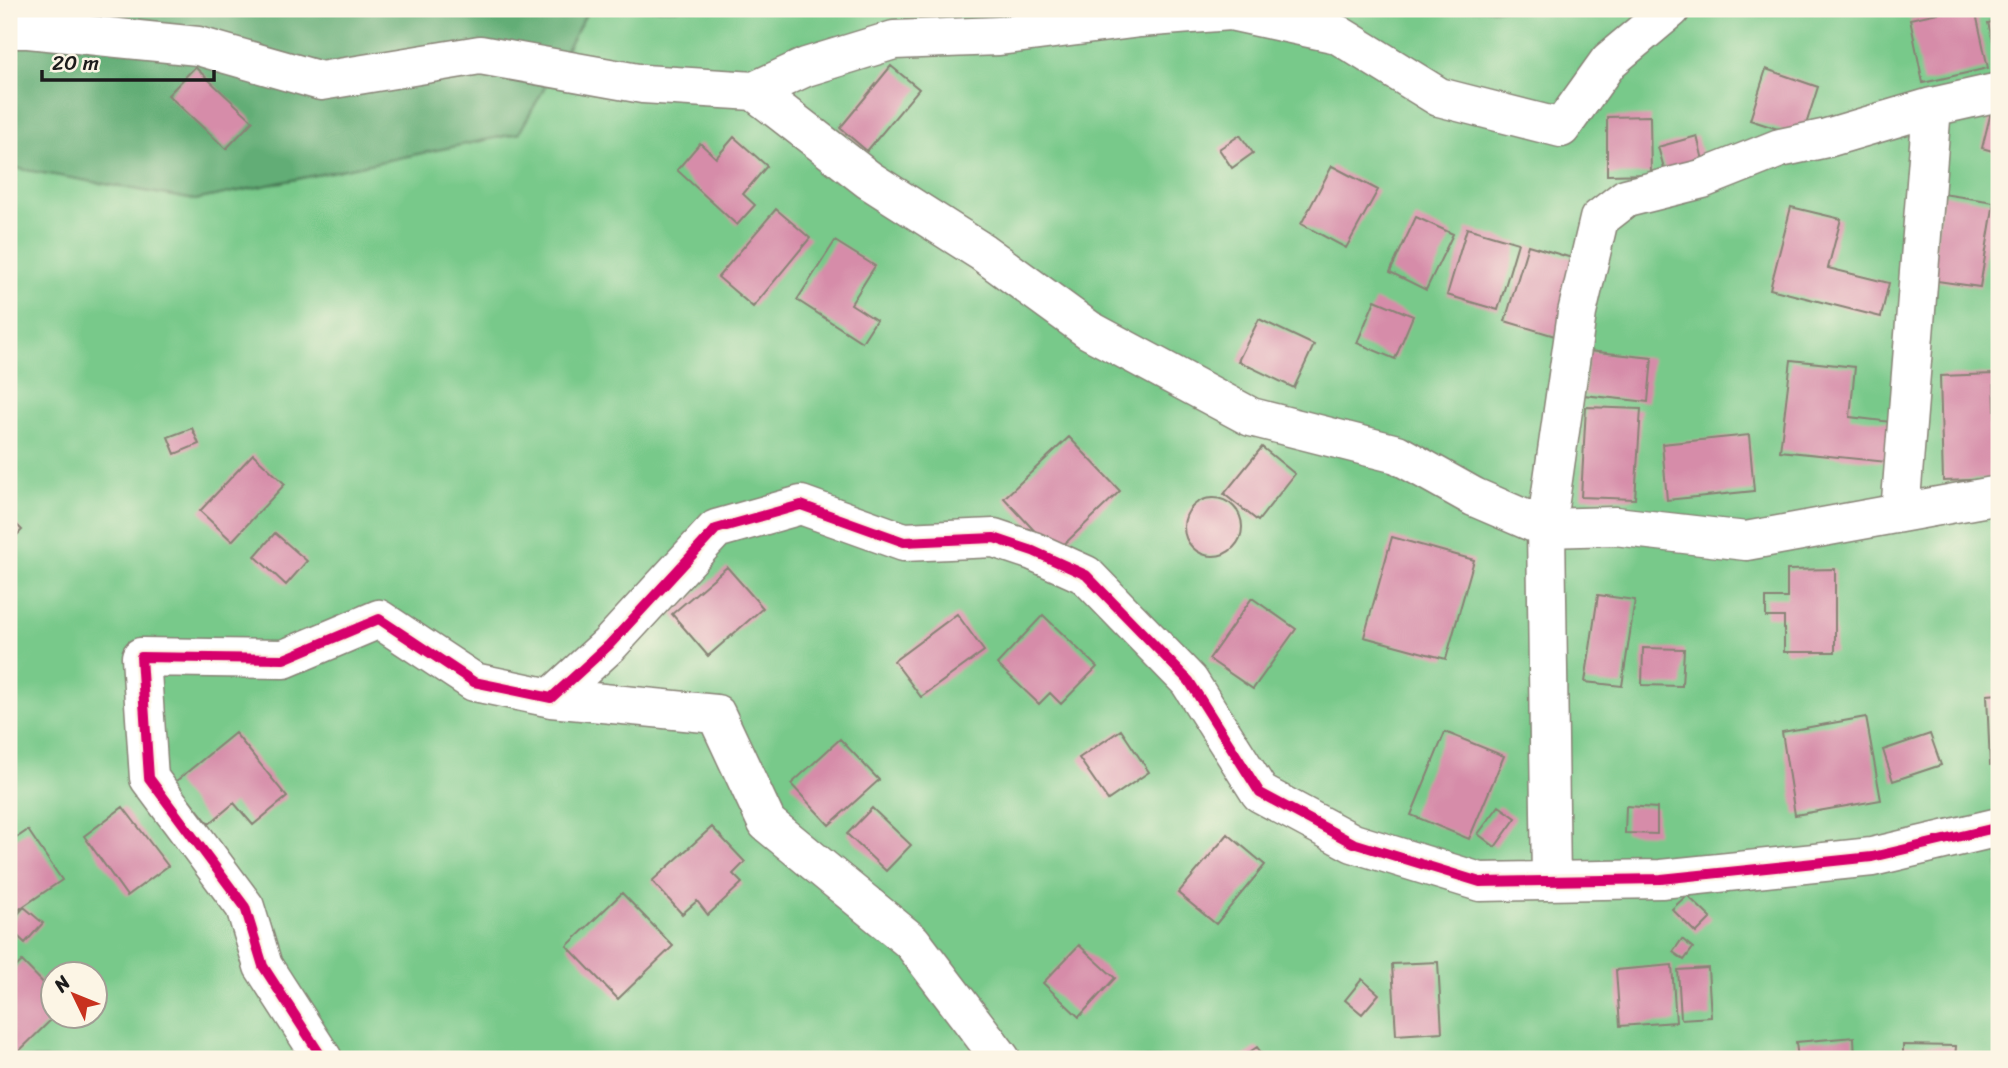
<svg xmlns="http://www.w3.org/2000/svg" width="2008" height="1068" font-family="Sriracha,sans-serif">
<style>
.green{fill:#78c98a;stroke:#4a7253;stroke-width:2;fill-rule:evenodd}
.forest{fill:#62ad76;stroke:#3f6449;stroke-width:2}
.building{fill:#d68ca9}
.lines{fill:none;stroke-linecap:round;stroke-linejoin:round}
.minor-casing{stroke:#888376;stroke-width:41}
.minor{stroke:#fff;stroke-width:38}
.cycleway-casing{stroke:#fcf5e5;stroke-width:15}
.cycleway{stroke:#d6006c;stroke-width:10}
</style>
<rect width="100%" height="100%" fill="#fcf5e5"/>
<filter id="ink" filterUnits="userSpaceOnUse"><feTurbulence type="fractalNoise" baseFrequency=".0143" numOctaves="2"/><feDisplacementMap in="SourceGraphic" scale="14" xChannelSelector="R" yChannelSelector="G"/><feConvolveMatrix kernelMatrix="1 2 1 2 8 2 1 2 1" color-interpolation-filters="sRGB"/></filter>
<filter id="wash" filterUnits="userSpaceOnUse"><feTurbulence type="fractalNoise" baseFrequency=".00686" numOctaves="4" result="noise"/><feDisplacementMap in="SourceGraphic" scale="28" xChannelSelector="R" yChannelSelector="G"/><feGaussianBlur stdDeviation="1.57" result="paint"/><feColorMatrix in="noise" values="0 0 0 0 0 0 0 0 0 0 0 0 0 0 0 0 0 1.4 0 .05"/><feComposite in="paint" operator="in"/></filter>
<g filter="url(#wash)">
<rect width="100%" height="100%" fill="#f5ead1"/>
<!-- green -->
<path class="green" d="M 589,9 L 1999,9 L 1999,1059 L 9,1059 L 9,167 L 195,200 L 519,133 ZM 52,974 L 94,974 L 94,1016 L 52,1016 Z"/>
<!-- forest -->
<path class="forest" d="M 9,9 L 589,9 L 519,133 L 195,200 L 9,167 Z"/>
<g id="blocks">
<!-- building -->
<path class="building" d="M 1956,9 L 1975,9 L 1988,68 L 1923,83 L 1910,19 Z
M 1999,20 L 1999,59 L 1998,59 L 1988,23 Z
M 891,66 L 919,89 L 867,151 L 840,128 Z
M 195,67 L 253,121 L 226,149 L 168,95 Z
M 1766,69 L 1818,87 L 1802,137 L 1750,120 Z
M 1991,112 L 1999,114 L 1999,153 L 1982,148 Z
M 1650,116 L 1651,174 L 1607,175 L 1607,117 Z
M 1240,135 L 1253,153 L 1232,168 L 1219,149 Z
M 1697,136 L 1704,164 L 1666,175 L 1658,147 Z
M 734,137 L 767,166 L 743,194 L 755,205 L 737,225 L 677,170 L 700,143 L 716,158 Z
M 1332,166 L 1378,190 L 1346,248 L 1301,224 Z
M 1943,194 L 1994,202 L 1980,287 L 1930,280 Z
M 1791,207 L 1841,219 L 1828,268 L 1889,283 L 1881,317 L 1770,289 Z
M 776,209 L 810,238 L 753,307 L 718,277 Z
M 1416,217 L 1453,234 L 1426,290 L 1390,272 Z
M 1467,228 L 1518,243 L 1498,310 L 1447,295 Z
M 835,241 L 875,266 L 851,304 L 876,320 L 862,342 L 797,300 Z
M 1528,245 L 1582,261 L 1558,337 L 1505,321 Z
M 1375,300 L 1413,316 L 1395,359 L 1357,343 Z
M 1259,319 L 1314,345 L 1294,388 L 1238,361 Z
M 1589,351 L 1652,358 L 1648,402 L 1584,395 Z
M 1791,360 L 1855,367 L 1850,417 L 1892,422 L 1887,462 L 1780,451 Z
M 1994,374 L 1997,479 L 1943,481 L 1940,376 Z
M 1586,407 L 1641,409 L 1635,499 L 1581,497 Z
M 192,428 L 199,444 L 175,454 L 168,437 Z
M 1749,435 L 1754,491 L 1667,500 L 1662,444 Z
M 1069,437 L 1120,491 L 1055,553 L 1004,498 Z
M 1262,447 L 1295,474 L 1258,521 L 1224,494 Z
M 253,454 L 285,484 L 232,541 L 200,511 Z
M1184 527a29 29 0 1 1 58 0a29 29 0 1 1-58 0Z
M 9,517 L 22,530 L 9,543 Z
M 275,533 L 307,561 L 286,585 L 255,556 Z
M 1392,537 L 1474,560 L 1446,659 L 1364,637 Z
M 727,567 L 763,608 L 708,656 L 672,614 Z
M 1835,569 L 1835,652 L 1784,652 L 1784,617 L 1766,617 L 1766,598 L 1787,598 L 1787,570 Z
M 1598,595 L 1635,600 L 1622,686 L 1585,682 Z
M 1252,598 L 1296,629 L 1253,689 L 1209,659 Z
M 957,614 L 984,651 L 921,697 L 894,661 Z
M 1043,615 L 1097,667 L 1061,704 L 1050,693 L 1039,704 L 997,664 Z
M 1643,648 L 1684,649 L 1682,686 L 1642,685 Z
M 1999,694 L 1999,764 L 1990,765 L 1987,695 Z
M 1866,717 L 1881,800 L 1795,815 L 1782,732 Z
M 1121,730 L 1149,772 L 1108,800 L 1079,758 Z
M 1445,732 L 1504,756 L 1469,839 L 1411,815 Z
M 235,733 L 287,797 L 253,825 L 234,803 L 209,824 L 175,782 Z
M 1930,734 L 1941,765 L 1893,781 L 1883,750 Z
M 840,739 L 879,780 L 829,825 L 791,784 Z
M 1499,806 L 1516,818 L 1495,847 L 1478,834 Z
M 1626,806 L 1657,808 L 1657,834 L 1625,833 Z
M 123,807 L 168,866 L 127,896 L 84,836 Z
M 872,808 L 911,845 L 886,871 L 847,834 Z
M 712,827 L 745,862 L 733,874 L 742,883 L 708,915 L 697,901 L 682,914 L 652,881 Z
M 28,830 L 62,880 L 9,916 L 9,843 Z
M 1228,834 L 1265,865 L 1216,924 L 1178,893 Z
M 622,893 L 673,946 L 618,999 L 567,946 Z
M 1687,895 L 1711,918 L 1696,933 L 1672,909 Z
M 24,907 L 43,923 L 25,943 L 9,928 L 9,924 Z
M 1682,939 L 1693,948 L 1684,960 L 1673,952 Z
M 1079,945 L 1115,978 L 1079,1017 L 1043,983 Z
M 22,961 L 52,992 L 52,1016 L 55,1016 L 11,1059 L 9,1059 L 9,974 Z
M 1438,962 L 1442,1032 L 1396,1035 L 1392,964 Z
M 1672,965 L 1676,1022 L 1620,1026 L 1616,970 Z
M 1708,968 L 1711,1017 L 1681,1019 L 1678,970 Z
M 1362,979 L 1379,994 L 1362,1014 L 1345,1000 Z
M 1854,1037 L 1855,1059 L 1798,1059 L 1796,1042 Z
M 1903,1045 L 1956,1046 L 1955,1059 L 1903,1059 Z
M 1257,1047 L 1266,1059 L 1239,1059 Z"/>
</g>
</g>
<g filter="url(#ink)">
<use href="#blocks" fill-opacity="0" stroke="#888376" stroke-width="2"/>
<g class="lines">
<defs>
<path id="minor" d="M 9,29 L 28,29 L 198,46 L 321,81 L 480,55 L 643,84 L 754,91 L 869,180 L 982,252 L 1089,330 L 1251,417 L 1397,454 L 1474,497 L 1546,528 L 1615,526 L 1746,541 L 1999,495
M 754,91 L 806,67 L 894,40 L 999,36 L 1140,18 L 1230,11 L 1337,34 L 1439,97 L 1561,128 L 1609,61 L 1671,9
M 1900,513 L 1932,107
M 551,698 L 716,714 L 767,823 L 912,942 L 1001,1059
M 1551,881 L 1546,528 L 1577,313 L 1599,219 L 1626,198 L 1702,179 L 1780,148 L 1827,138 L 1932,107 L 1999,92
M 323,1059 L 263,966 L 245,907 L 149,778 L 141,657 L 284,659 L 379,619 L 474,682 L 551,698 L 609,645 L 716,529 L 801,505 L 904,542 L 994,538 L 1033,551 L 1086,575 L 1189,681 L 1260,793 L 1353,843 L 1480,882 L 1661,879 L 1872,857 L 1999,827"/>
</defs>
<!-- minor casing -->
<use href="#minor" class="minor-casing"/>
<!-- minor -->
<use href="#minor" class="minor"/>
<defs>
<path id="cycleway" d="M 323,1059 L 263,966 L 245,907 L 149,778 L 141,657 L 284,659 L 379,619 L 474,682 L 551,698 L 609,645 L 716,529 L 801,505 L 904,542 L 994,538 L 1033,551 L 1086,575 L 1189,681 L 1260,793 L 1353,843 L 1480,882 L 1661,879 L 1872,857 L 1999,827"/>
</defs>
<!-- cycleway casing -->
<use href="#cycleway" class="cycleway-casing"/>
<!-- cycleway -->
<use href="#cycleway" class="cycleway"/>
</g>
</g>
<!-- margin -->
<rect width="2008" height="1068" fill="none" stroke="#fcf5e5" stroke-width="35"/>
<!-- north arrow -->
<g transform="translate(74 995) rotate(313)"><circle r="33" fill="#fcf5e5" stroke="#a29e95" stroke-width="2"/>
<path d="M0-5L12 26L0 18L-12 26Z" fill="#c8321e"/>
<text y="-10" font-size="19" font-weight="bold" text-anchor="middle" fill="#1c1c1c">N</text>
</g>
<!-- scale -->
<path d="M42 70v10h172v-10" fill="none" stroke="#1c1c1c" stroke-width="3.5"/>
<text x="52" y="70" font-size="21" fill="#1c1c1c" stroke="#fcf5e5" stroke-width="5" paint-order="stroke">20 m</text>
</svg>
